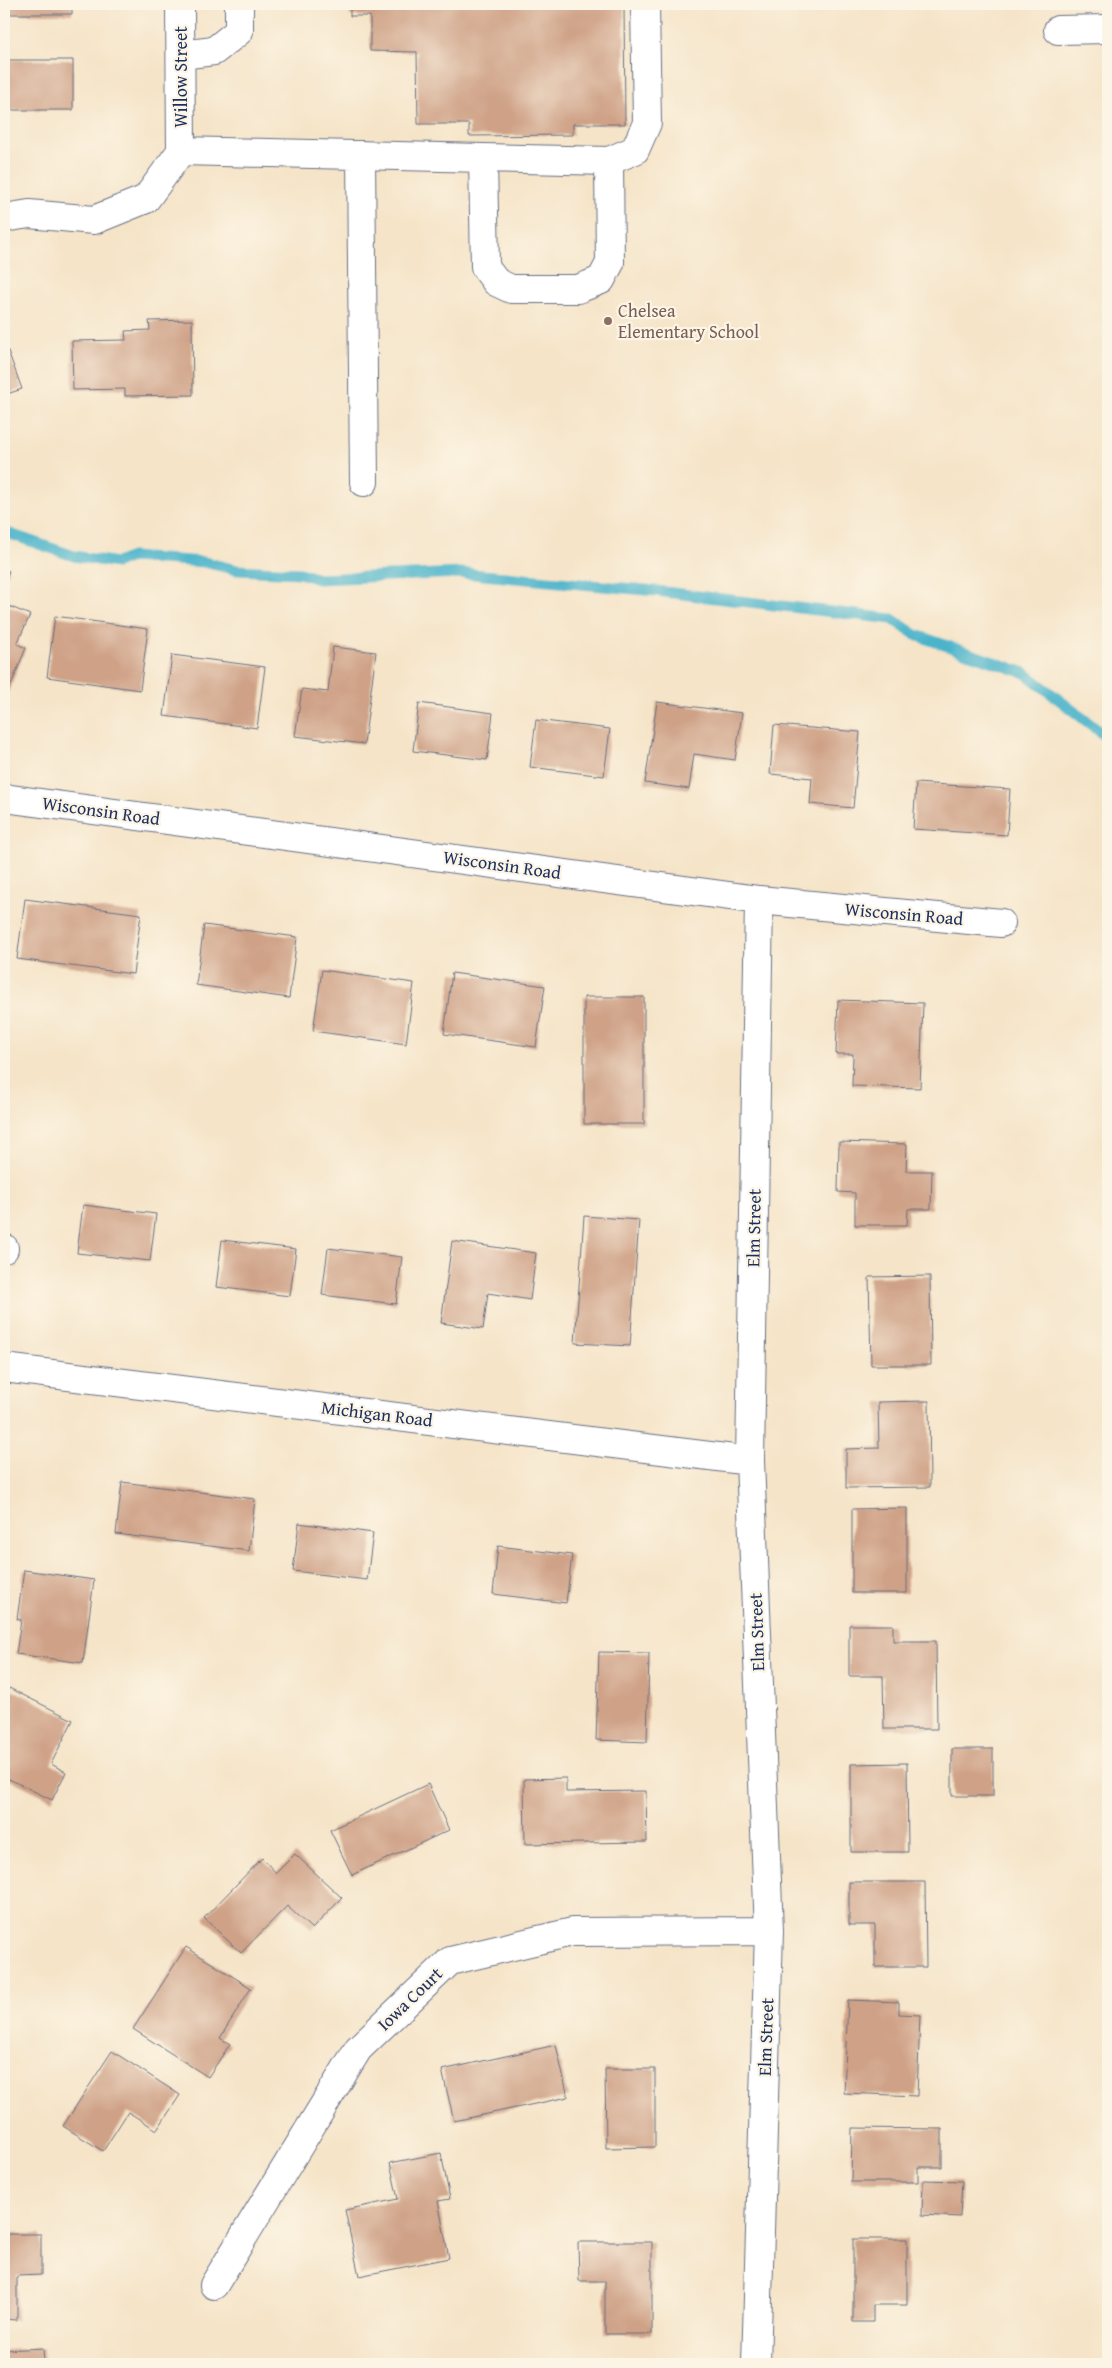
<svg xmlns="http://www.w3.org/2000/svg" width="1112" height="2368" font-family="'Gentium Book Plus',serif">
<style>
.lines{fill:none;stroke-linecap:round;stroke-linejoin:round}
.stream{stroke:#4cb4cb;stroke-width:11}
.building{fill:#cfa287}
.minor-casing{stroke:#676e83;stroke-width:30}
.minor{stroke:#fff;stroke-width:28}
.education-dot{fill:#8d6e63;stroke:#fcf5e5;stroke-width:2}
.labels{text-anchor:middle;stroke-width:4.5;stroke-linejoin:round;paint-order:stroke}
.street-label{font-size:18px;fill:#1b2f5e;stroke:#fcf5e5}
.education-label{font-size:18px;fill:#785e54;stroke:#fcf5e5;text-anchor:start}
</style>
<rect width="100%" height="100%" fill="#fcf5e5"/>
<filter id="ink" filterUnits="userSpaceOnUse"><feTurbulence type="fractalNoise" baseFrequency=".02" numOctaves="2"/><feDisplacementMap in="SourceGraphic" scale="10" xChannelSelector="R" yChannelSelector="G"/><feConvolveMatrix kernelMatrix="1 2 1 2 8 2 1 2 1" color-interpolation-filters="sRGB"/></filter>
<filter id="wash" filterUnits="userSpaceOnUse"><feTurbulence type="fractalNoise" baseFrequency=".0096" numOctaves="4" result="noise"/><feDisplacementMap in="SourceGraphic" scale="20" xChannelSelector="R" yChannelSelector="G"/><feGaussianBlur stdDeviation="1.12" result="paint"/><feColorMatrix in="noise" values="0 0 0 0 0 0 0 0 0 0 0 0 0 0 0 0 0 1.4 0 .05"/><feComposite in="paint" operator="in"/></filter>
<g filter="url(#wash)">
<rect width="100%" height="100%" fill="#f5e4c8"/>
<g class="lines">
<!-- stream -->
<path class="stream" d="M 4,532 L 74,556 L 117,563 L 131,557 L 204,562 L 237,570 L 300,573 L 318,579 L 461,573 L 656,591 L 892,619 L 916,635 L 1025,673 L 1108,738"/>
</g>
<g id="blocks">
<!-- building -->
<path class="building" d="M 4,4 L 72,4 L 72,14 L 4,14 Z
M 350,4 L 624,4 L 625,124 L 573,124 L 573,135 L 469,136 L 469,124 L 418,124 L 417,52 L 370,51 L 370,16 L 350,16 Z
M 4,60 L 73,60 L 73,110 L 4,110 Z
M 192,320 L 193,395 L 125,396 L 125,389 L 73,390 L 72,341 L 126,340 L 125,331 L 150,330 L 149,321 Z
M 4,340 L 22,389 L 4,395 Z
M 4,569 L 9,571 L 4,585 Z
M 4,604 L 30,615 L 17,644 L 26,648 L 6,697 L 4,696 Z
M 55,616 L 148,629 L 140,690 L 47,677 Z
M 333,647 L 376,652 L 364,744 L 295,736 L 302,689 L 328,692 Z
M 172,655 L 265,667 L 257,728 L 164,716 Z
M 657,702 L 742,713 L 735,760 L 694,754 L 689,789 L 645,783 Z
M 419,703 L 493,713 L 487,760 L 413,751 Z
M 536,720 L 610,729 L 604,776 L 530,767 Z
M 774,725 L 860,732 L 853,808 L 810,804 L 812,778 L 770,774 Z
M 916,783 L 1010,789 L 1007,835 L 913,829 Z
M 25,899 L 141,914 L 133,974 L 17,959 Z
M 204,925 L 297,937 L 289,998 L 196,985 Z
M 322,970 L 414,983 L 406,1044 L 313,1031 Z
M 452,973 L 545,986 L 536,1047 L 444,1034 Z
M 584,997 L 644,997 L 644,1124 L 584,1124 Z
M 838,1000 L 923,1003 L 920,1088 L 852,1086 L 853,1054 L 836,1054 Z
M 839,1142 L 907,1144 L 906,1171 L 932,1171 L 931,1209 L 908,1209 L 907,1225 L 855,1225 L 855,1193 L 838,1192 Z
M 83,1205 L 156,1214 L 150,1261 L 77,1253 Z
M 584,1216 L 639,1220 L 630,1346 L 575,1343 Z
M 222,1240 L 296,1249 L 290,1296 L 216,1287 Z
M 452,1241 L 536,1253 L 530,1300 L 488,1293 L 483,1329 L 441,1323 Z
M 328,1248 L 402,1257 L 396,1304 L 322,1295 Z
M 930,1276 L 931,1365 L 871,1365 L 869,1277 Z
M 929,1401 L 930,1487 L 846,1488 L 846,1449 L 879,1448 L 878,1402 Z
M 122,1482 L 255,1499 L 249,1551 L 116,1534 Z
M 907,1508 L 907,1593 L 852,1593 L 852,1509 Z
M 299,1523 L 373,1533 L 367,1580 L 293,1571 Z
M 498,1546 L 572,1555 L 566,1603 L 493,1594 Z
M 24,1570 L 94,1580 L 83,1663 L 16,1654 L 21,1620 L 17,1619 Z
M 849,1625 L 893,1625 L 893,1641 L 936,1641 L 937,1729 L 884,1729 L 883,1676 L 849,1676 Z
M 599,1652 L 649,1653 L 647,1742 L 596,1740 Z
M 9,1688 L 73,1720 L 51,1764 L 66,1772 L 52,1800 L 9,1779 L 4,1789 L 4,1698 Z
M 952,1749 L 993,1749 L 993,1796 L 952,1796 Z
M 907,1763 L 908,1852 L 851,1852 L 851,1764 Z
M 566,1778 L 566,1792 L 646,1791 L 647,1842 L 525,1844 L 524,1779 Z
M 428,1784 L 449,1830 L 352,1875 L 330,1830 Z
M 295,1854 L 342,1898 L 312,1929 L 287,1906 L 241,1953 L 204,1918 L 262,1858 L 276,1873 Z
M 849,1882 L 925,1882 L 926,1967 L 875,1967 L 875,1925 L 849,1925 Z
M 186,1947 L 251,1988 L 220,2038 L 230,2044 L 208,2077 L 133,2029 Z
M 848,2000 L 899,2002 L 899,2014 L 920,2015 L 917,2096 L 844,2093 Z
M 556,2045 L 568,2097 L 454,2121 L 442,2070 Z
M 112,2051 L 180,2095 L 157,2130 L 128,2112 L 103,2151 L 63,2126 Z
M 605,2069 L 655,2069 L 655,2147 L 606,2148 Z
M 852,2128 L 942,2129 L 942,2167 L 918,2167 L 918,2182 L 851,2182 Z
M 441,2153 L 450,2199 L 438,2201 L 449,2258 L 359,2276 L 345,2210 L 398,2199 L 390,2163 Z
M 923,2180 L 962,2181 L 960,2217 L 922,2215 Z
M 4,2234 L 41,2234 L 41,2275 L 17,2276 L 17,2320 L 4,2319 Z
M 853,2239 L 907,2239 L 907,2305 L 873,2305 L 873,2322 L 853,2322 Z
M 578,2242 L 652,2242 L 652,2334 L 605,2334 L 605,2281 L 579,2281 Z
M 43,2348 L 44,2364 L 4,2364 L 4,2350 Z"/>
</g>
</g>
<g filter="url(#ink)">
<use href="#blocks" fill-opacity="0" stroke="#676e83" stroke-width="1"/>
<g class="lines">
<defs>
<path id="minor" d="M 180,4 L 181,151
M 1058,30 L 1108,29
M 181,55 L 214,51 L 239,31 L 239,4
M 181,151 L 609,161 L 635,150 L 647,123 L 645,4
M 361,155 L 364,482
M 483,158 L 485,267 L 496,282 L 511,289 L 578,289 L 601,280 L 610,263 L 609,161
M 4,218 L 29,214 L 94,220 L 146,199 L 181,151
M 4,798 L 759,900 L 1001,923
M 4,1248 L 4,1249
M 4,1368 L 750,1461
M 214,2285 L 358,2049 L 450,1961 L 572,1932 L 769,1931
M 756,2364 L 769,1931 L 750,1461 L 759,900"/>
</defs>
<!-- minor casing -->
<use href="#minor" class="minor-casing"/>
<!-- minor -->
<use href="#minor" class="minor"/>
</g>
</g>
<!-- markers -->
<circle class="education-dot" cx="608" cy="321" r="5"/>
<g class="labels">
<!-- street labels -->
<g class="street-label">
<text transform="translate(181 77) rotate(-90)" y="6">Willow Street</text>
<text transform="translate(101 811) rotate(8)" y="6">Wisconsin Road</text>
<text transform="translate(502 865) rotate(8)" y="6">Wisconsin Road</text>
<text transform="translate(904 914) rotate(5)" y="6">Wisconsin Road</text>
<text transform="translate(754 1228) rotate(-89)" y="6">Elm Street</text>
<text transform="translate(377 1414) rotate(7)" y="6">Michigan Road</text>
<text transform="translate(757 1632) rotate(-92)" y="6">Elm Street</text>
<text transform="translate(410 1999) rotate(-44)" y="6">Iowa Court</text>
<text transform="translate(766 2037) rotate(-88)" y="6">Elm Street</text>
</g>
<!-- education labels -->
<g class="education-label">
<text x="618" y="317">Chelsea<tspan x="618" dy="21">Elementary School</tspan></text>
</g>
</g>
<!-- margin -->
<rect width="1112" height="2368" fill="none" stroke="#fcf5e5" stroke-width="20"/>
</svg>
